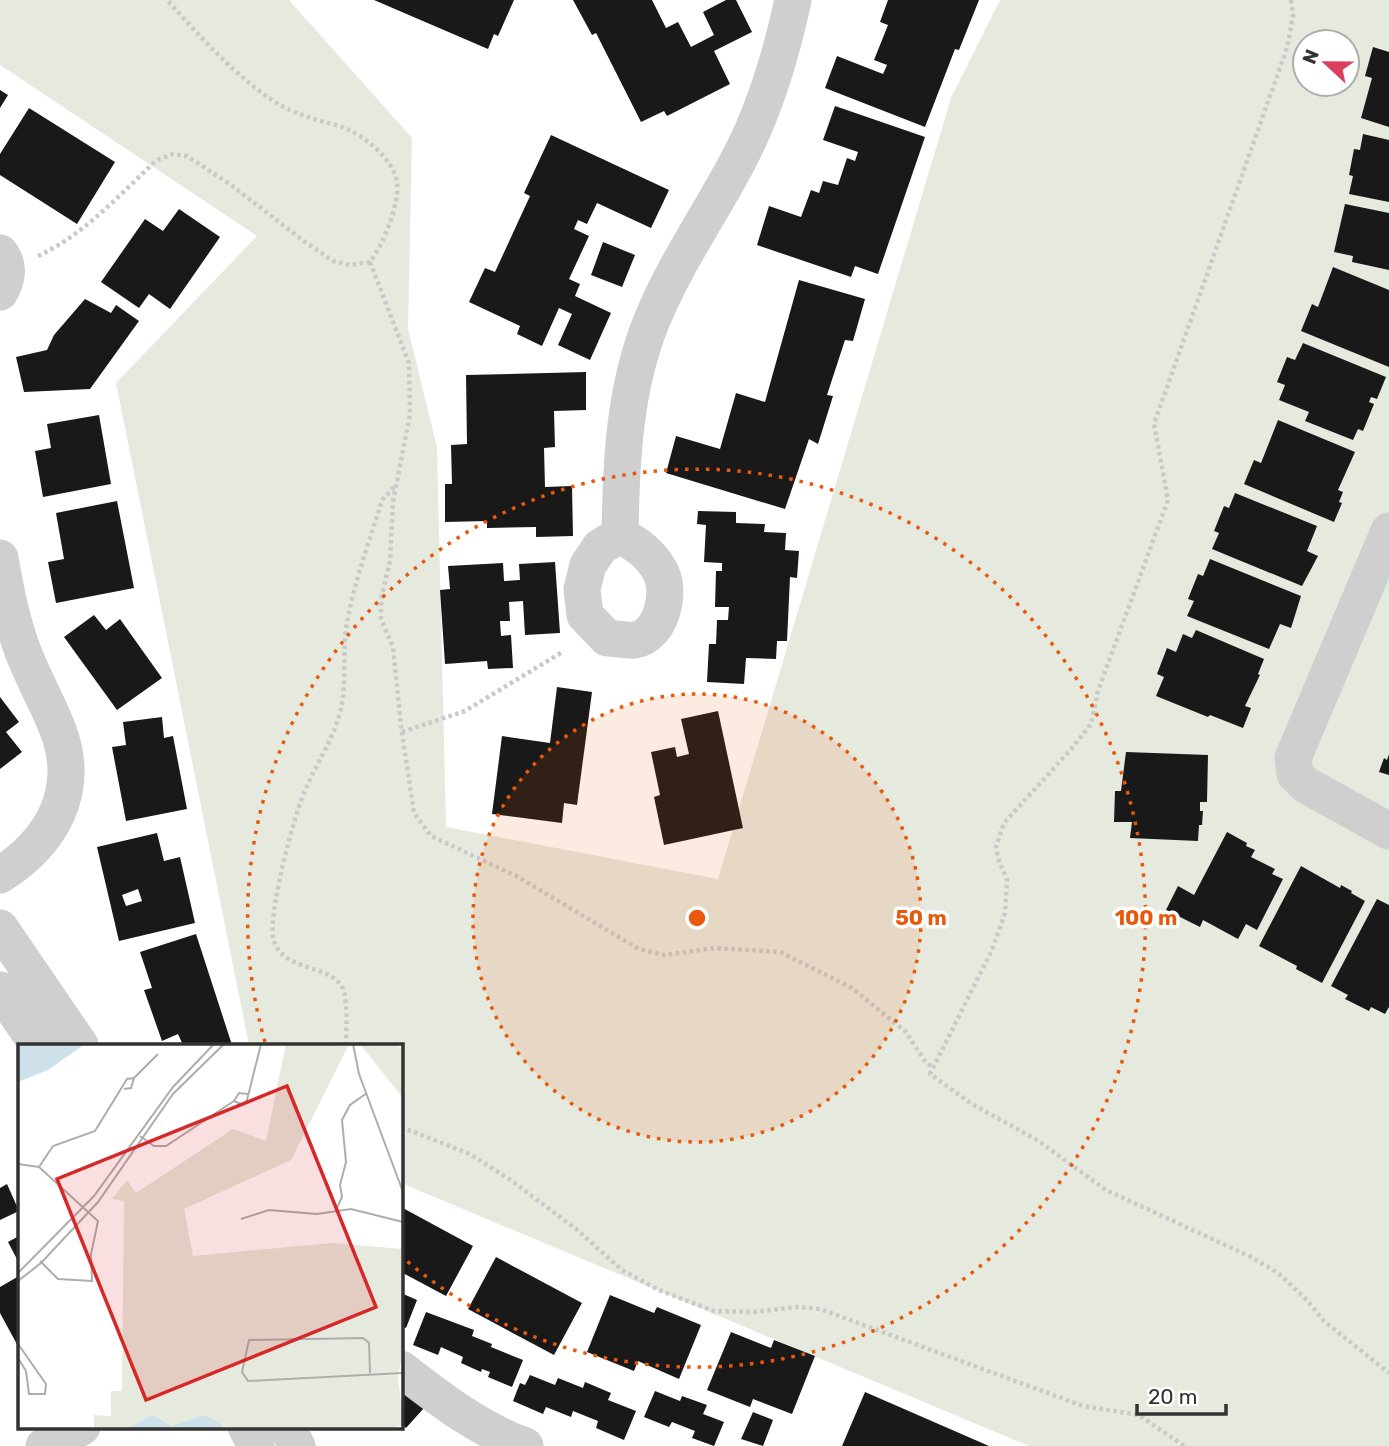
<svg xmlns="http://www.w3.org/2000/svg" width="1389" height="1446" font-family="Rubik,sans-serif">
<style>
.green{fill:#e6eade;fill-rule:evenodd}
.building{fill:#191919;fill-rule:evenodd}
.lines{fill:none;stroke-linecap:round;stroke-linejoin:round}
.path{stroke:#c9c9c9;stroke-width:4.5;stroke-dasharray:3.5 3.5;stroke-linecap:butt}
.minor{stroke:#cfcfcf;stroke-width:37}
.ring{fill:none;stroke:#e8590c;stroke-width:3.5;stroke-dasharray:3.5 7}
.inset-road{fill:none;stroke:#adadad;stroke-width:2}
.view{fill:#d62828;fill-opacity:0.15;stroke:#d62828;stroke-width:3.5}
.inset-edge{fill:none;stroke:#323232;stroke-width:3.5}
.centre{fill:#e8590c;stroke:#fff;stroke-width:3.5}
.ring-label{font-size:21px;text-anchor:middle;font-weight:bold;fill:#e8590c;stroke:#fff;stroke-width:7;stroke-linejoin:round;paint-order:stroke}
</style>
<rect width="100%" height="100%" fill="#fff"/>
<!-- green -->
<path class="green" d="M 0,0 L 289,0 L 412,138 L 408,329 L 437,447 L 446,827 L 718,879 L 951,98 L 1000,0 L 1389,0 L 1389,1446 L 1029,1446 L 401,1183 L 401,1045 L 249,1045 L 116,383 L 257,236 L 0,65 ZM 1305,42 L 1347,42 L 1347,84 L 1305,84 Z"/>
<!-- building -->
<path class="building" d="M 374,0 L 514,0 L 498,36 L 494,34 L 488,49 Z
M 573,0 L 652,0 L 666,28 L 678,22 L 691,47 L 714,35 L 703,12 L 726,0 L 736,0 L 752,32 L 714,51 L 730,84 L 667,116 L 664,111 L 641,122 L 596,33 L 592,35 Z
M 888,0 L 979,0 L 959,50 L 955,49 L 925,127 L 825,88 L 837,56 L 883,74 L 887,65 L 874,60 L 888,25 L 880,22 Z
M 1373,47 L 1389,52 L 1389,127 L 1361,118 L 1372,78 L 1365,76 Z
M 0,90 L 8,95 L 0,108 Z
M 835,106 L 925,137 L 878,274 L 855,266 L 851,277 L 757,245 L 769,206 L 801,217 L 811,190 L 819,193 L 823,181 L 838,185 L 847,158 L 855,161 L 858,152 L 823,140 Z
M 29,108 L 115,162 L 77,224 L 0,175 L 0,154 Z
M 1363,134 L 1389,140 L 1389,202 L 1349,194 L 1353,176 L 1349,175 L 1354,149 L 1360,150 Z
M 551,135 L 669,190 L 651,228 L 597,203 L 587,224 L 578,220 L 574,229 L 589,236 L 569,279 L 580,284 L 575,296 L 611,313 L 590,360 L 558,345 L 572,314 L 559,308 L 542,346 L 517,334 L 520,326 L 469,302 L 485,268 L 495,272 L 530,196 L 524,193 Z
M 1345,204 L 1389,213 L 1389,270 L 1352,262 L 1353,256 L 1334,252 Z
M 179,209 L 220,237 L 170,309 L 149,294 L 139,308 L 101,282 L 145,219 L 163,231 Z
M 603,242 L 635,255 L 622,287 L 591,275 Z
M 1333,267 L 1389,290 L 1389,367 L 1301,331 L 1312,304 L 1318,307 Z
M 799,280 L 865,299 L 853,341 L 845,340 L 827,395 L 833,396 L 818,444 L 809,439 L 785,509 L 666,473 L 676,436 L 720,449 L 736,393 L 765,402 Z
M 85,299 L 111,313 L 116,305 L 139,321 L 90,389 L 24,392 L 16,357 L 47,350 L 54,335 Z
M 1303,343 L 1386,377 L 1377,399 L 1371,397 L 1369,402 L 1374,404 L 1363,431 L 1358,429 L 1353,440 L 1305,421 L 1309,412 L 1279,400 L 1285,385 L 1277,382 L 1287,357 L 1295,360 Z
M 586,372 L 586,410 L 554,411 L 555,447 L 544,448 L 545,487 L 572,486 L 573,536 L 536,537 L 536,527 L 487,528 L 487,521 L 445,522 L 445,484 L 452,484 L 451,445 L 467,444 L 466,375 Z
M 99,415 L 111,484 L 43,497 L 35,451 L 51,448 L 47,424 Z
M 1278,420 L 1355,452 L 1338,490 L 1343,492 L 1339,502 L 1342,503 L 1334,522 L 1244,484 L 1254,460 L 1261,463 Z
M 1235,493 L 1317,526 L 1307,551 L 1318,556 L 1302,586 L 1212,549 L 1219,533 L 1214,531 L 1224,506 L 1229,508 Z
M 117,501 L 134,588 L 56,603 L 48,562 L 64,559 L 56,513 Z
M 698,511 L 736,512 L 736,523 L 765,524 L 764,532 L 786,533 L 785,550 L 799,551 L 797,578 L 790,577 L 787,641 L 777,641 L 776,659 L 746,658 L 744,684 L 707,682 L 709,644 L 716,644 L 717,620 L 728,620 L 729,607 L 715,607 L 716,571 L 722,571 L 722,563 L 704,562 L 706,525 L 697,524 Z
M 1210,559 L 1301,596 L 1291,628 L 1280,624 L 1269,649 L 1187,616 L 1194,601 L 1188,599 L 1198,574 L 1203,576 Z
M 555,562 L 560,633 L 525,635 L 523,601 L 509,602 L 510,621 L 500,621 L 501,636 L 511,635 L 513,668 L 488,669 L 487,661 L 445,664 L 440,590 L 450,589 L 448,566 L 503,563 L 504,581 L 520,580 L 519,564 Z
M 94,615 L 106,630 L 120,619 L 162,678 L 117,710 L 64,637 Z
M 1196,630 L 1264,659 L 1258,674 L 1260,675 L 1245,706 L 1251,708 L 1243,728 L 1210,715 L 1208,717 L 1156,696 L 1164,677 L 1157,674 L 1167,648 L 1176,652 L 1183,634 L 1192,638 Z
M 557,687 L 592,692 L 577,805 L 564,803 L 562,823 L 492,814 L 502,736 L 550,743 Z
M 0,697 L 19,722 L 6,732 L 22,752 L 0,769 Z
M 718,711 L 743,828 L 664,845 L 654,797 L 660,795 L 651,752 L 675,747 L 677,757 L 689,754 L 681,719 Z
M 162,717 L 164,738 L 173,736 L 187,809 L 126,821 L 112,747 L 126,745 L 123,722 Z
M 1126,752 L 1208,755 L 1207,802 L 1200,802 L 1200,811 L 1203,811 L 1202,825 L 1199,825 L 1198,841 L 1130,838 L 1132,822 L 1114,822 L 1115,791 L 1121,791 Z
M 1389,754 L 1389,775 L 1379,772 L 1384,758 L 1387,760 Z
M 1227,832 L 1247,843 L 1246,846 L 1255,850 L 1251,857 L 1275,869 L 1272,874 L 1283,879 L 1257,930 L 1246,924 L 1238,939 L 1203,920 L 1200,927 L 1166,910 L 1178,886 L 1194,895 Z
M 157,833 L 164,861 L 180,857 L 195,923 L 119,941 L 97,847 ZM 138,889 L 142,901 L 126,906 L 122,895 Z
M 1301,866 L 1340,888 L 1341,885 L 1352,891 L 1351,893 L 1365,901 L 1322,983 L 1296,969 L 1297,966 L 1259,946 Z
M 1377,899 L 1389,905 L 1389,1007 L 1385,1014 L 1371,1007 L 1369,1011 L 1345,999 L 1348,995 L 1331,986 Z
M 196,934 L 232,1045 L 183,1045 L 178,1034 L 162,1041 L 144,990 L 152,988 L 140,952 Z
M 7,1184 L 19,1211 L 0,1220 L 0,1188 Z
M 401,1207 L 473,1246 L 446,1296 L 401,1272 Z
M 19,1236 L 19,1263 L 8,1242 Z
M 496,1257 L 582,1303 L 554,1355 L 468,1309 Z
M 19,1276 L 19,1348 L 0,1313 L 0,1287 Z
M 401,1293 L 417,1300 L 406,1328 L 401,1326 Z
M 610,1295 L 654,1313 L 657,1307 L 701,1325 L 679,1379 L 638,1361 L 634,1371 L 587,1352 Z
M 426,1312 L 474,1330 L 472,1336 L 492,1344 L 491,1347 L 523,1360 L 512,1387 L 488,1377 L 490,1372 L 482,1369 L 481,1372 L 461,1363 L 463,1357 L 441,1347 L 438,1355 L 413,1345 Z
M 731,1332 L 771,1348 L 774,1340 L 815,1356 L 792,1414 L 753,1399 L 750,1407 L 707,1390 Z
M 530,1375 L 555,1385 L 558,1378 L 583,1388 L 585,1382 L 611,1393 L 608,1400 L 636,1411 L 624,1440 L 596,1428 L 598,1421 L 573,1411 L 571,1417 L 546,1407 L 543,1414 L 513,1401 L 520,1383 L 525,1385 Z
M 404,1390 L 424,1408 L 406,1428 L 401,1423 L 401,1394 Z
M 655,1391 L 680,1401 L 682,1396 L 707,1405 L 703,1414 L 724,1422 L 714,1446 L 692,1438 L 695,1431 L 672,1422 L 669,1427 L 644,1417 Z
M 865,1392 L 989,1446 L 842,1446 Z
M 753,1412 L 773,1420 L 763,1446 L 741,1439 Z"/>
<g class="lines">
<!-- path -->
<path class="path" d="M 1291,0 L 1293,16 L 1287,48 L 1154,424 L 1168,500 L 1098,691 L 1091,724 L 1073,747 L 1004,823 L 996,847 L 998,858 L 1007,880 L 1005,913 L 992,950 L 930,1074 L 972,1104 L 1037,1140 L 1106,1190 L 1251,1257 L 1278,1273 L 1307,1300 L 1324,1321 L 1389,1373
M 38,256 C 84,235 120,194 157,160 L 173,154 L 187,156 L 231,185 L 305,242 L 333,261 L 351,265 L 370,262 C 383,245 400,204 397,182 C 393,160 369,140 351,131 C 342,126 331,124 321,121 C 303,116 287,110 272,100 C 231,72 199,35 167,0
M 370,262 L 409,363 L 410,414 L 393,502 L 390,561 L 381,599 L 381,619 L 393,647 L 401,726 L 414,813 L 431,836 L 516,876 L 639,949 L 664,955 L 714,948 L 780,952 L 852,988 L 906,1032 L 926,1063 L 933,1067
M 402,732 L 465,711 L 564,651
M 346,1045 C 346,1029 348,1008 344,992 C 336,962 278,974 273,936 C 269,910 295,810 307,786 C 319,759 335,736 341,708 C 347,683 342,650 347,623 C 354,582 370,540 382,500 L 396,485
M 401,1127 L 470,1154 L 512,1181 L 576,1229 L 622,1270 L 659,1290 L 714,1311 L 754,1312 L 797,1307 L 820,1309 L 1083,1406 L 1139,1415 L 1184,1446"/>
<!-- minor -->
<path class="minor" d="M 0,253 C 10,265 7,280 0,292
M 1389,531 L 1293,758 L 1295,774 L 1306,785 L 1389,831
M 620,535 C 621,463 624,388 652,320 C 675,264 710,214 738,161 C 765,110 781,56 793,0
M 620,535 C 638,545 650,553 660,571 C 672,592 661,636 635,640 C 626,641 615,638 607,638 L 585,615 L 582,589 L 588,565 L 600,547 Z
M 0,558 C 5,588 11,618 21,646 C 31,675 47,701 58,730 C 81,791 52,842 0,875
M 0,928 L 80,1045
M 0,990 L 38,1045
M 401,1369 C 440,1399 478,1429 525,1446
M 246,1427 L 256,1446
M 287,1427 L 297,1446
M 44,1446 L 82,1427"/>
</g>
<!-- distance rings -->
<circle cx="697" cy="918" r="224" fill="#e8590c" fill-opacity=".12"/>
<g class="ring">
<circle cx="697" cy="918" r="224"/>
<path d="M265 1042A449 449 0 1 1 402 1257"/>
</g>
<!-- overview -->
<g transform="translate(18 1044)">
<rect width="385" height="385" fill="#fff"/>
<path d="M 268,0 L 330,2 L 273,116 L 166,165 L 175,212 L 314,199 L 385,205 L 385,307 L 380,331 L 385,381 L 371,385 L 76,385 L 76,371 L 93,372 L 93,347 L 104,347 L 106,157 L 94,155 L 109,136 L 118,149 L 215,85 L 248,97 ZM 342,0 L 376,0 L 385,5 L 385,54 Z" fill="#e6eade"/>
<path d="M 0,0 L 67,0 L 30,26 L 0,38 ZM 135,371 L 153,382 L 187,371 L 205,381 L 203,385 L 109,385 Z" fill="#cce1e9"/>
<path class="inset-road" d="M 335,0 L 341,30 L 385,148M 116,34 L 140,10M 230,50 L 221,49 L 216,57 L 225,61 L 229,56 L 243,0M 122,92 L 136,102 L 148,102 L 216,57M 0,120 L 21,123M 21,123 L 80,177 L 73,210 L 74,237 L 40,235 L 22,217M 21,123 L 35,102 L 77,87 L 109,35 L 116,34 L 113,44 L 106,45M 317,168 L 324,153 L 322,141 L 328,118 L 324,76 L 332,61 L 349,49M 223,175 L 251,166 L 299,170 L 333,165 L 385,178M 0,229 L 76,152 L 155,43 L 196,0M 0,237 L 23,219 L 80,158 L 155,50 L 206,0M 0,300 L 28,340 L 27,350 L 11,350 L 8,327 L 0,314M 352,329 L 351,299 L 345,294 L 231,296 L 224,328 L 230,337 L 385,329"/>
<path class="view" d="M 269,42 L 358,263 L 128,356 L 39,135 Z"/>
<rect width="385" height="385" class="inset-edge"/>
</g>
<circle cx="697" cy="918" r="10" class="centre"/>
<g class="ring-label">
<text x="921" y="925">50 m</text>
<text x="1146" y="925">100 m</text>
</g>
<!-- north arrow -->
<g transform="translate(1326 63) rotate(292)"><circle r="33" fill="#ffffff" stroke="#adadad" stroke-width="2"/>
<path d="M0-5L12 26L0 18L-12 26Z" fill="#db415e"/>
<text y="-10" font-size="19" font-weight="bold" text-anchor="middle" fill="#323232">N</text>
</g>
<!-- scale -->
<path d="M1137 1404v10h89v-10" fill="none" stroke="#323232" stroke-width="3.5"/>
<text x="1148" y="1404" font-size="21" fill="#323232" stroke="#ffffff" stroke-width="5" paint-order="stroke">20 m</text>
</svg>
